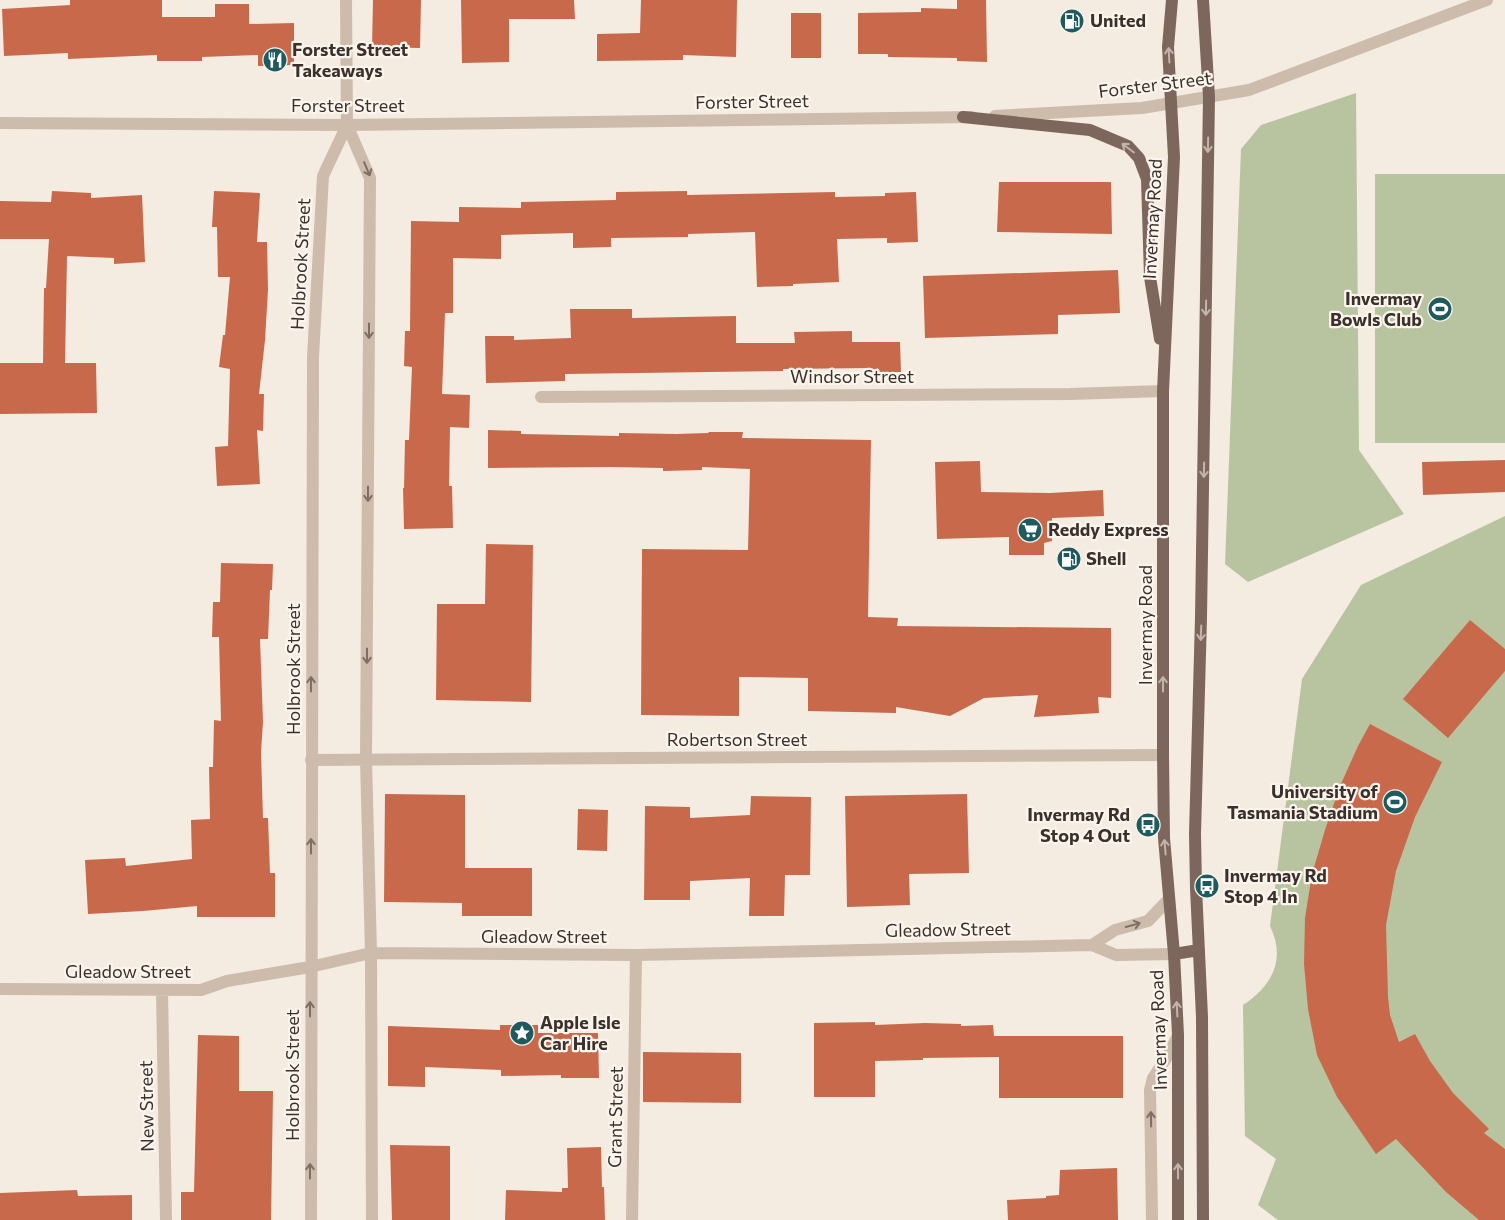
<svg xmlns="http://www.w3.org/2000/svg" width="1505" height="1220" font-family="Commissioner,sans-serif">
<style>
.green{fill:#b8c4a0}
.building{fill:#c8694b}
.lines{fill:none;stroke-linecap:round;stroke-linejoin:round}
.minor{stroke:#cdbbac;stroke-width:12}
.major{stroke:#7d675c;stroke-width:12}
.oneway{stroke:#c2b5ac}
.oneway2{stroke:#7d6f65}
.labels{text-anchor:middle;stroke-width:4.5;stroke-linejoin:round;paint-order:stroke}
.poi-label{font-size:18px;font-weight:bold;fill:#3b302b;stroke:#fbf5ee;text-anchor:start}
.street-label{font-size:18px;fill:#3b302b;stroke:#fbf5ee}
</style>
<rect width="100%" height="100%" fill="#f4ebe1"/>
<!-- green -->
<path class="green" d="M 1356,93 L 1359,450 L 1404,514 L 1248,582 L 1225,564 L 1241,149 L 1261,125 Z
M 1375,174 L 1505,174 L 1505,443 L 1375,443 Z
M 1505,516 L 1505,1220 L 1278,1220 L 1258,1205 L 1276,1159 L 1245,1136 L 1243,1005 C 1273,985 1286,959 1270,926 L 1302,679 L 1361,585 Z"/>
<!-- building -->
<path class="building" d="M 70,0 L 162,0 L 162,17 L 215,17 L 215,4 L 249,4 L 249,24 L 294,23 L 294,65 L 258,66 L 258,55 L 202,57 L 202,61 L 157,61 L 157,55 L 68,59 L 68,53 L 4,56 L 2,9 L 70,5 Z
M 373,0 L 421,0 L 420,48 L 372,47 Z
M 461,0 L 574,0 L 575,19 L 509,19 L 509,62 L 462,63 Z
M 641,0 L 737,0 L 736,57 L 683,55 L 683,60 L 597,61 L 597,34 L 640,33 Z
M 957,0 L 986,0 L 987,62 L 957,61 L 957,58 L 888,57 L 888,54 L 858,54 L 858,13 L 921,12 L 921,8 L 957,9 Z
M 791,13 L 821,13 L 821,58 L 791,58 Z
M 999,182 L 1111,182 L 1112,234 L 997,232 Z
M 52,191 L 91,193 L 91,198 L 142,195 L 145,262 L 114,264 L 114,258 L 67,256 L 65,363 L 96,363 L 97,413 L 0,414 L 0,363 L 43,363 L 44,288 L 46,288 L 49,239 L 0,239 L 0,201 L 51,202 Z
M 214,191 L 260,193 L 257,242 L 267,242 L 268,290 L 265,340 L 259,394 L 264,394 L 263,431 L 257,430 L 260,484 L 217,486 L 215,447 L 228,446 L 230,369 L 219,367 L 223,335 L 225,335 L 230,277 L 218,277 L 217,227 L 212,227 Z
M 687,191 L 687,195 L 835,192 L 835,197 L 885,196 L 885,193 L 916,192 L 918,242 L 887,243 L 887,238 L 837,239 L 839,282 L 793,284 L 793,286 L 757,287 L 755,232 L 688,234 L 688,237 L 611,238 L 611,247 L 573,248 L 573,233 L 501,235 L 501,259 L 453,258 L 453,313 L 445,313 L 442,394 L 470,395 L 469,428 L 450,427 L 449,486 L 452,486 L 453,528 L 404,529 L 403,488 L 404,488 L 405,440 L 409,440 L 412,367 L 404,366 L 405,331 L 410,331 L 411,221 L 459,222 L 459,207 L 521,208 L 521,202 L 616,200 L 616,192 Z
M 1118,270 L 1120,313 L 1058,315 L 1058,334 L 925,338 L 923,276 Z
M 570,309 L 632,309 L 632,318 L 736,316 L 736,343 L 795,343 L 794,332 L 852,331 L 852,342 L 900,342 L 901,372 L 869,372 L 869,368 L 783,369 L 783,371 L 565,374 L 565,381 L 486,383 L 485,336 L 514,336 L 514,340 L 571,338 Z
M 488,430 L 521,431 L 521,434 L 619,436 L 619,433 L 676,434 L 708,433 L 709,432 L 743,432 L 742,438 L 871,440 L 868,617 L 898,618 L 897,626 L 1111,628 L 1111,698 L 1098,697 L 1099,713 L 1034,717 L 1038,695 L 984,698 L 950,716 L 896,707 L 896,713 L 808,711 L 808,678 L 739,677 L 739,716 L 641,715 L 642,549 L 748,550 L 750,469 L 702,467 L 702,470 L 663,471 L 663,468 L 612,467 L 488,468 Z
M 1505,460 L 1505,492 L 1423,495 L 1422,462 Z
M 980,461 L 981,492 L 1050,493 L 1103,490 L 1104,516 L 1052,518 L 1052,541 L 1044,543 L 1044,555 L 1009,555 L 1009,537 L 937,539 L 935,462 Z
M 486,544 L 533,545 L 531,702 L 436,700 L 437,604 L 485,604 Z
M 221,563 L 273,564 L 272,590 L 270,590 L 268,639 L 260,639 L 263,722 L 261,752 L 263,818 L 268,818 L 270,873 L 275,873 L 275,917 L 197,917 L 197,906 L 143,911 L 88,914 L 85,860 L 125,858 L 126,866 L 192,859 L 191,820 L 210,819 L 209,767 L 213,767 L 214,720 L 221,721 L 219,637 L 212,637 L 213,602 L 220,602 Z
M 1470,620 L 1505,649 L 1505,671 L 1448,738 L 1403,699 Z
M 1370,724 L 1442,762 L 1415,817 L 1396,871 L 1386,925 L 1388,997 L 1390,1015 L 1399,1042 L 1415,1034 L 1430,1061 L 1453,1093 L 1489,1129 L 1484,1133 L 1505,1149 L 1505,1220 L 1479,1220 L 1446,1192 L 1396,1139 L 1376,1154 L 1337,1097 L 1317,1055 L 1308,1009 L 1304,964 L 1305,918 L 1312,874 L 1325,830 L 1340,786 L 1358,746 Z
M 385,794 L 465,795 L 465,868 L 532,868 L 532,916 L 462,916 L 462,903 L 384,902 Z
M 967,794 L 969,873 L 909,874 L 910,905 L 847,907 L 845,796 Z
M 751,796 L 811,797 L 810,875 L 785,875 L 784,916 L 749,916 L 750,878 L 690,881 L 690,900 L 644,900 L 645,806 L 690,807 L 690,818 L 750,815 Z
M 578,809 L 608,810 L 607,851 L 577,850 Z
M 875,1022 L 875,1025 L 925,1023 L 961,1024 L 961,1026 L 993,1025 L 994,1036 L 1123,1036 L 1123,1098 L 999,1098 L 999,1057 L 923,1058 L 923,1060 L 875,1061 L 875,1097 L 814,1097 L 814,1023 Z
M 500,1025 L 538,1025 L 538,1033 L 598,1033 L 599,1078 L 561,1078 L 561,1075 L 501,1076 L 501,1070 L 425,1067 L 425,1087 L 388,1086 L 388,1026 L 500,1030 Z
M 198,1035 L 239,1036 L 239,1091 L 273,1091 L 271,1220 L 181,1220 L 181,1192 L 194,1192 Z
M 643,1052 L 741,1053 L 741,1103 L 643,1102 Z
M 390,1145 L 450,1146 L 450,1220 L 392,1220 Z
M 601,1147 L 602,1187 L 604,1187 L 605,1220 L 505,1220 L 506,1190 L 562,1192 L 562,1188 L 568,1188 L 567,1148 Z
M 1117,1168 L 1118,1220 L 1008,1220 L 1007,1200 L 1046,1198 L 1046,1196 L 1059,1195 L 1060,1170 Z
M 77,1190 L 78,1196 L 132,1195 L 132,1220 L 0,1220 L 0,1193 Z"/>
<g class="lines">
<!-- minor -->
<path class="minor" d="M 346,0 L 347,125 L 370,178 L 366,759 L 371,953 L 372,1220
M 995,116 L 1142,108 L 1249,90 L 1487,0
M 0,123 L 347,125 L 972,117
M 541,397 L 1070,394 L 1163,391
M 311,760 L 1163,755
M 1092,945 L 1115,930 L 1148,921 L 1169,899
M 0,989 L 201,990 L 227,981 L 310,967 L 371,953 L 636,955 L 1092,945 L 1116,955 L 1174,954
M 162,991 L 166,1220
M 311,1220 L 313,357 L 323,176 L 347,125
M 632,1220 L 636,955
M 1152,1220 L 1150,1090 L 1153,1078 L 1169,1054 L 1178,1035"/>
<!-- major -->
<path class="major" d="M 1172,0 L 1168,47 L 1174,157 L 1163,391 L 1163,755 L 1164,838 L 1174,954 L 1178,1035 L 1178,1220
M 963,117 L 1090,130 L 1128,146 L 1139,158 L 1147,179 L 1150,277 L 1160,339
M 1174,954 L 1199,950
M 1203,1220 L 1202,1017 L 1196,888 L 1195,834 L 1201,618 L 1209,97 L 1203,0"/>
</g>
<!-- one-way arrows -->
<defs><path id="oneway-shaft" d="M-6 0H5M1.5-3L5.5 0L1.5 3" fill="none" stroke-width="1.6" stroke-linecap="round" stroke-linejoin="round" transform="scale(1.25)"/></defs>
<g class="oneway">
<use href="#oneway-shaft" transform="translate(1169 55) rotate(-93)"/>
<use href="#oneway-shaft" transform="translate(1208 145) rotate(91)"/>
<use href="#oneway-shaft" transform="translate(1128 148) rotate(-143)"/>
<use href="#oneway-shaft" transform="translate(1206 308) rotate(91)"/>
<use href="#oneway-shaft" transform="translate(1204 470) rotate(91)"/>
<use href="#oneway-shaft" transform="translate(1201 633) rotate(92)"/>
<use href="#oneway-shaft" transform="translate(1163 684) rotate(-90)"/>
<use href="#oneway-shaft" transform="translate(1165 847) rotate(-95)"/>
<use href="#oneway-shaft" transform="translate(1177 1009) rotate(-93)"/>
<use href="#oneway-shaft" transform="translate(1178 1171) rotate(-90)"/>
</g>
<g class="oneway2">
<use href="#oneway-shaft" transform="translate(367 169) rotate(67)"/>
<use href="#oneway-shaft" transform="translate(369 331) rotate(90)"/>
<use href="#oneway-shaft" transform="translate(368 494) rotate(90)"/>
<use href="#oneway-shaft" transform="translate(367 656) rotate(90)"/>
<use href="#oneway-shaft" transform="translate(311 684) rotate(-90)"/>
<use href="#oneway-shaft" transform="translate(311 846) rotate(-90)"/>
<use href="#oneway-shaft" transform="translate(1133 925) rotate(-15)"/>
<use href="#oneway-shaft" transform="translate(310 1009) rotate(-90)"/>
<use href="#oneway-shaft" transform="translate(1151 1119) rotate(-91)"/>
<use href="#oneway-shaft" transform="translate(310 1171) rotate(-90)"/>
</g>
<!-- icons -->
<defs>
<symbol id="fuel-disc" viewBox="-11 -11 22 22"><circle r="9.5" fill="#1f5a5e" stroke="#fbf5ee"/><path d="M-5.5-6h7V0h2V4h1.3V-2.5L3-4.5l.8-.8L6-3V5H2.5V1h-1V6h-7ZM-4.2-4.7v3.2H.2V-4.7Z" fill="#fff"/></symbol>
<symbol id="restaurant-disc" viewBox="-11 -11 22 22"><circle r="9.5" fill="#1f5a5e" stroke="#fbf5ee"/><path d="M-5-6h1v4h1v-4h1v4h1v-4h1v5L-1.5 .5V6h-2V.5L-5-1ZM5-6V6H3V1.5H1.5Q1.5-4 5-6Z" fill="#fff"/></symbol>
<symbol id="stadium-disc" viewBox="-11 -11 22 22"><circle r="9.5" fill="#1f5a5e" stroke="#fbf5ee"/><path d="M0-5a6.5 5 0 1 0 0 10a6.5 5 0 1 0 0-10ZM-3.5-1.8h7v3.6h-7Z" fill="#fff"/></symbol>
<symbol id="supermarket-disc" viewBox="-11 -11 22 22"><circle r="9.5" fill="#1f5a5e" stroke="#fbf5ee"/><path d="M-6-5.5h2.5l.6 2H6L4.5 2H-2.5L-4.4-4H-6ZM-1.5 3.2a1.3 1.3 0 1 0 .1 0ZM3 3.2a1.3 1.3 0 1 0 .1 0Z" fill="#fff"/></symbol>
<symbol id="bus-disc" viewBox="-11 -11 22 22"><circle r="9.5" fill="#1f5a5e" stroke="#fbf5ee"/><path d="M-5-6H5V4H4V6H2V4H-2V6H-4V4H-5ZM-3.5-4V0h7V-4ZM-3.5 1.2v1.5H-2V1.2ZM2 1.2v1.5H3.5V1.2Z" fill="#fff"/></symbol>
<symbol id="sight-disc" viewBox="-11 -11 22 22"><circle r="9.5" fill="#1f5a5e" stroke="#fbf5ee"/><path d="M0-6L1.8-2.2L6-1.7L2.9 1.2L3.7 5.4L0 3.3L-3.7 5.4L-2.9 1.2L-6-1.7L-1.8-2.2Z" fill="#fff"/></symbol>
</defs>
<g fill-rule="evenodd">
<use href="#fuel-disc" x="1058" y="7" width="28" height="28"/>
<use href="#restaurant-disc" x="261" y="46" width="28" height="28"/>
<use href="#stadium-disc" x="1426" y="295" width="28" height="28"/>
<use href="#supermarket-disc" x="1016" y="516" width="28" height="28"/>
<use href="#fuel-disc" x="1055" y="545" width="28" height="28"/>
<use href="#stadium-disc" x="1381" y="788" width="28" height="28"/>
<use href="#bus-disc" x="1134" y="811" width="28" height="28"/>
<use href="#bus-disc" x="1193" y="872" width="28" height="28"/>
<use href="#sight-disc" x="508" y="1019" width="28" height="28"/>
</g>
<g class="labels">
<!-- poi labels -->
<g class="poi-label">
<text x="1090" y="27">United</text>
<text x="292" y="56">Forster Street<tspan x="292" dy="21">Takeaways</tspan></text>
<text x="1422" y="305" text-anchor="end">Invermay<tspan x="1422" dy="21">Bowls Club</tspan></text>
<text x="1048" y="536">Reddy Express</text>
<text x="1086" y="565">Shell</text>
<text x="1378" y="798" text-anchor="end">University of<tspan x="1378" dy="21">Tasmania Stadium</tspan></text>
<text x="1130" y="821" text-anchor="end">Invermay Rd<tspan x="1130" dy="21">Stop 4 Out</tspan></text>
<text x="1224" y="882">Invermay Rd<tspan x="1224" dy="21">Stop 4 In</tspan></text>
<text x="540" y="1029">Apple Isle<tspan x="540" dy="21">Car Hire</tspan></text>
</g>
<!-- street labels -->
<g class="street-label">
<text transform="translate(1155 85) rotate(-7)" y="6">Forster Street</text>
<text transform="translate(752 102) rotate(-1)" y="6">Forster Street</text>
<text x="348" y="112">Forster Street</text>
<text transform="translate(1153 219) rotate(-87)" y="6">Invermay Road</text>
<text transform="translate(301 264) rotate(-87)" y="6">Holbrook Street</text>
<text x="852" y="383">Windsor Street</text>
<text transform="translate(1146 625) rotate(-90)" y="6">Invermay Road</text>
<text transform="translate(294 669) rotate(-90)" y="6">Holbrook Street</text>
<text x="737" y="746">Robertson Street</text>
<text transform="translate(948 930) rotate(-1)" y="6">Gleadow Street</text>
<text x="544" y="943">Gleadow Street</text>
<text x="128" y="978">Gleadow Street</text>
<text transform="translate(1159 1030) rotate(-92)" y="6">Invermay Road</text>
<text transform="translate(293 1075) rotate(-90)" y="6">Holbrook Street</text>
<text transform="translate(147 1106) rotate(-91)" y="6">New Street</text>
<text transform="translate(616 1117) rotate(-89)" y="6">Grant Street</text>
</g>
</g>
</svg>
